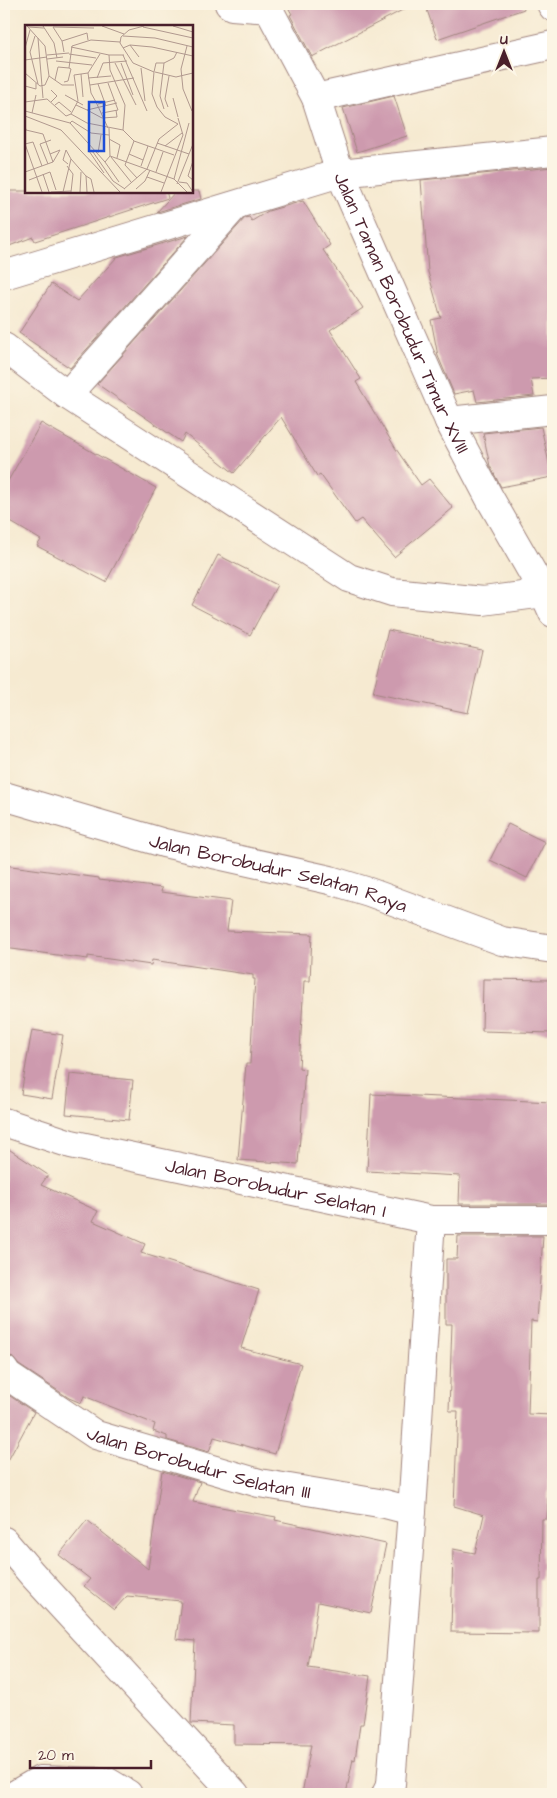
<svg xmlns="http://www.w3.org/2000/svg" width="557" height="1798" font-family="'Architects Daughter',sans-serif">
<style>
.building{fill:#cd9aae}
.lines{fill:none;stroke-linecap:round;stroke-linejoin:round}
.minor-casing{stroke:#a0847e;stroke-width:30}
.motorway-casing{stroke:#a0847e;stroke-width:30}
.minor{stroke:#fff;stroke-width:28}
.motorway{stroke:#fff;stroke-width:28}
.labels{text-anchor:middle;stroke-width:4.5;stroke-linejoin:round;paint-order:stroke}
.street-label{font-size:19px;fill:#4a1f2b;stroke:#fcf5e5}
.inset-road{fill:none;stroke:#b1998f;stroke-width:1}
.view{fill:#1d4ed8;fill-opacity:0.15;stroke:#1d4ed8;stroke-width:2.5}
.inset-edge{fill:none;stroke:#4a1f2b;stroke-width:2.5}
</style>
<rect width="100%" height="100%" fill="#fcf5e5"/>
<filter id="ink" filterUnits="userSpaceOnUse"><feTurbulence type="fractalNoise" baseFrequency=".02" numOctaves="2"/><feDisplacementMap in="SourceGraphic" scale="10" xChannelSelector="R" yChannelSelector="G"/><feConvolveMatrix kernelMatrix="1 2 1 2 8 2 1 2 1" color-interpolation-filters="sRGB"/></filter>
<filter id="wash" filterUnits="userSpaceOnUse"><feTurbulence type="fractalNoise" baseFrequency=".0096" numOctaves="4" result="noise"/><feDisplacementMap in="SourceGraphic" scale="20" xChannelSelector="R" yChannelSelector="G"/><feGaussianBlur stdDeviation="1.12" result="paint"/><feColorMatrix in="noise" values="0 0 0 0 0 0 0 0 0 0 0 0 0 0 0 0 0 1.4 0 .05"/><feComposite in="paint" operator="in"/></filter>
<g filter="url(#wash)">
<rect width="100%" height="100%" fill="#f6ead1"/>
<g id="blocks">
<!-- building -->
<path class="building" d="M 286,4 L 414,4 L 312,57 L 290,15 L 292,14 Z
M 425,4 L 523,4 L 524,9 L 437,39 Z
M 394,96 L 407,136 L 357,152 L 343,108 Z
M 553,167 L 553,378 L 531,379 L 534,396 L 477,402 L 474,390 L 454,394 L 438,356 L 431,320 L 441,318 L 428,272 L 421,180 Z
M 4,191 L 166,191 L 168,198 L 35,241 L 33,237 L 4,248 Z
M 176,191 L 199,191 L 201,199 L 157,212 Z
M 303,201 L 330,245 L 323,250 L 363,308 L 330,330 L 361,379 L 356,382 L 396,449 L 421,485 L 429,479 L 453,508 L 394,557 L 361,519 L 355,523 L 320,474 L 317,476 L 281,417 L 234,473 L 185,434 L 181,442 L 97,384 L 245,218 L 249,217 L 252,221 L 268,211 Z
M 188,236 L 70,368 L 19,333 L 51,284 L 77,301 L 117,257 Z
M 41,423 L 156,488 L 106,582 L 37,546 L 41,540 L 4,518 L 4,488 Z
M 541,427 L 552,477 L 501,487 L 490,466 L 483,433 Z
M 218,555 L 277,585 L 250,635 L 192,605 Z
M 388,630 L 482,650 L 468,713 L 373,693 Z
M 508,824 L 545,842 L 527,878 L 490,860 Z
M 4,865 L 99,878 L 99,880 L 162,888 L 161,892 L 231,901 L 227,931 L 312,934 L 310,981 L 304,981 L 299,1068 L 305,1069 L 298,1164 L 238,1160 L 246,1064 L 250,1064 L 255,979 L 253,979 L 253,975 L 152,960 L 151,965 L 88,956 L 88,959 L 4,948 Z
M 483,979 L 553,980 L 553,1033 L 482,1031 Z
M 32,1030 L 63,1035 L 52,1099 L 21,1094 Z
M 70,1074 L 133,1080 L 129,1120 L 66,1114 Z
M 371,1094 L 553,1102 L 553,1204 L 459,1204 L 460,1176 L 367,1171 Z
M 4,1146 L 48,1175 L 41,1185 L 98,1211 L 93,1221 L 145,1244 L 141,1253 L 259,1290 L 241,1348 L 301,1364 L 275,1454 L 214,1437 L 209,1452 L 167,1440 L 167,1436 L 153,1431 L 155,1424 L 84,1396 L 81,1403 L 69,1398 L 19,1365 L 11,1356 L 4,1354 Z
M 458,1236 L 543,1236 L 537,1322 L 531,1321 L 528,1414 L 552,1415 L 547,1519 L 542,1519 L 541,1580 L 539,1580 L 539,1633 L 451,1632 L 453,1549 L 475,1553 L 484,1515 L 454,1506 L 458,1411 L 449,1411 L 452,1324 L 446,1324 L 446,1259 L 457,1259 Z
M 4,1392 L 34,1412 L 4,1468 Z
M 162,1471 L 200,1482 L 193,1502 L 276,1517 L 275,1520 L 386,1544 L 371,1613 L 318,1602 L 308,1667 L 370,1676 L 363,1724 L 360,1724 L 355,1760 L 353,1759 L 346,1794 L 302,1794 L 311,1745 L 234,1744 L 234,1725 L 191,1723 L 195,1641 L 176,1639 L 181,1601 L 127,1596 L 114,1610 L 84,1586 L 90,1579 L 59,1555 L 87,1520 L 148,1569 Z"/>
</g>
</g>
<g filter="url(#ink)">
<use href="#blocks" fill-opacity="0" stroke="#a0847e" stroke-width="1"/>
<g class="lines">
<defs>
<g id="minor">
<path d="M 229,4 L 232,6 L 269,9"/>
<path id="s1" d="M 266,4 L 316,98 L 340,173 L 449,421 L 489,497 L 544,593 L 553,613"/>
<path d="M 551,4 L 553,7"/>
<path d="M 316,98 L 553,45"/>
<path d="M 4,275 L 340,173 L 553,151"/>
<path d="M 4,347 L 67,395 L 349,578 L 392,592 L 483,601 L 544,593 L 553,590"/>
<path d="M 67,395 L 235,206"/>
<path d="M 449,421 L 553,410"/>
<path id="s2" d="M 4,796 L 164,843 L 330,880 L 369,892 L 502,941 L 553,949"/>
<path id="s3" d="M 4,1122 L 71,1144 L 431,1220 L 553,1220"/>
<path id="s4" d="M 4,1370 L 8,1376 L 96,1435 L 259,1483 L 385,1504 L 412,1511"/>
<path d="M 4,1541 L 32,1574 L 235,1794"/>
<path d="M 386,1794 L 391,1784 L 412,1511 L 431,1220"/>
</g>
<path id="motorway" d="M 16,1794 L 40,1780 L 108,1782 L 128,1794"/>
</defs>
<!-- minor casing -->
<use href="#minor" class="minor-casing"/>
<!-- motorway casing -->
<use href="#motorway" class="motorway-casing"/>
<!-- minor -->
<use href="#minor" class="minor"/>
<!-- motorway -->
<use href="#motorway" class="motorway"/>
</g>
</g>
<g class="labels">
<!-- street labels -->
<g class="street-label">
<text dy="7" stroke="none"><textPath href="#s1" startOffset="338">Jalan Taman Borobudur Timur XVIII</textPath></text>
<text dy="7" stroke="none"><textPath href="#s2" startOffset="285">Jalan Borobudur Selatan Raya</textPath></text>
<text dy="7" stroke="none"><textPath href="#s3" startOffset="280">Jalan Borobudur Selatan I</textPath></text>
<text dy="7" stroke="none"><textPath href="#s4" startOffset="220">Jalan Borobudur Selatan III</textPath></text>
</g>
</g>
<!-- overview -->
<g transform="translate(25 25)">
<rect width="168" height="168" fill="#f6ead1"/>
<path class="inset-road" d="M 18,1 L 29,18 L 32,33M 77,1 L 99,9M 148,1 L 168,7M 3,2 L 19,3M 28,2 L 69,3M 28,2 L 37,16 L 39,27M 118,2 L 168,13M 10,11 L 5,27 L 13,59M 98,11 L 130,13 L 168,22M 13,13 L 18,73M 37,16 L 62,8 L 63,15M 105,20 L 114,32M 162,21 L 156,44 L 158,64 L 167,86M 46,22 L 84,30 L 99,30M 0,23 L 5,5M 98,23 L 105,20 L 127,22 L 168,31M 44,29 L 71,33M 22,30 L 44,28M 84,30 L 85,45 L 100,80 L 98,105M 98,30 L 122,86M 22,34 L 38,32M 0,35 L 22,32M 31,36 L 67,40M 90,38 L 111,80M 96,38 L 108,70M 44,43 L 47,21 L 66,15 L 95,17M 116,43 L 120,76M 129,47 L 131,38 L 139,38M 130,47 L 151,52 L 168,48M 0,48 L 15,61 L 20,60 L 24,51 L 20,21 L 2,1M 56,49 L 58,72M 24,51 L 37,60 L 49,60M 63,53 L 86,51M 72,53 L 78,38 L 102,36M 30,55 L 33,42 L 44,43 L 46,44 L 43,56 L 39,57M 73,59 L 81,81M 65,60 L 109,53M 0,61 L 11,64 L 11,58M 26,65 L 32,71 L 26,77M 40,70 L 58,80M 148,73 L 153,92M 0,77 L 22,74 L 41,91 L 46,89 L 62,98 L 98,105 L 109,116 L 149,130M 71,77 L 66,68 L 63,48 L 75,29M 71,77 L 83,103M 73,79 L 90,75M 30,80 L 34,77 L 46,87M 51,80 L 62,85 L 92,78M 143,82 L 140,74 L 144,51M 139,84 L 135,71 L 139,38 L 149,33 L 152,27M 62,85 L 77,93 L 92,92 L 91,85M 0,86 L 45,98 L 80,137 L 94,157M 7,88 L 11,70M 77,88 L 93,85 L 83,58M 46,89 L 53,76 L 49,50 L 63,48M 0,91 L 36,105 L 95,167M 45,98 L 47,96 L 66,108 L 84,110M 0,101 L 1,105 L 18,109 L 28,137M 84,114 L 95,120 L 92,133M 109,116 L 100,140 L 112,153M 132,118 L 164,129M 0,119 L 17,167M 0,119 L 8,117 L 17,141M 140,121 L 157,108M 73,128 L 76,110M 25,129 L 35,125 L 28,137M 104,129 L 118,135M 85,131 L 149,154 L 162,167M 86,132 L 106,157M 168,136 L 163,151 L 168,155M 80,137 L 85,131 L 84,103M 23,139 L 15,119 L 26,115M 43,139 L 38,135 L 41,125 L 46,134M 42,141 L 48,149 L 46,167M 116,141 L 123,121M 0,147 L 28,137M 131,147 L 138,127M 79,148 L 64,126 L 68,127 L 88,156 L 100,164M 18,149 L 24,167M 61,151 L 66,154 L 69,167M 122,152 L 139,158M 149,154 L 164,98M 4,155 L 25,147 L 31,165M 154,157 L 162,158 L 168,167M 152,159 L 168,119M 99,164 L 122,144 L 134,114 L 153,99 L 140,92 L 132,82 L 127,69 L 129,47 L 108,38 L 95,18 L 96,12 L 104,5 L 119,1M 111,164 L 120,156 L 125,145M 26,167 L 46,166M 38,167 L 46,134 L 61,151 L 62,167M 55,167 L 56,147M 136,167 L 158,110 L 153,93"/>
<path class="view" d="M 64,77 L 79,77 L 79,126 L 64,126 Z"/>
<rect width="168" height="168" class="inset-edge"/>
</g>
<!-- margin -->
<rect width="557" height="1798" fill="none" stroke="#fcf5e5" stroke-width="20"/>
<!-- north arrow -->
<g transform="translate(504 52)" stroke="#fcf5e5" stroke-width="4" paint-order="stroke">
<path d="M0-4L9 19L0 12L-9 19Z" fill="#4a1f2b"/>
<text y="-8" font-size="14" font-weight="bold" text-anchor="middle" fill="#4a1f2b">U</text>
</g>
<!-- scale -->
<path d="M30 1760v8h121v-8" fill="none" stroke="#4a1f2b" stroke-width="2.5"/>
<text x="38" y="1760" font-size="15" fill="#4a1f2b" stroke="#fcf5e5" stroke-width="4" paint-order="stroke">20 m</text>
</svg>
